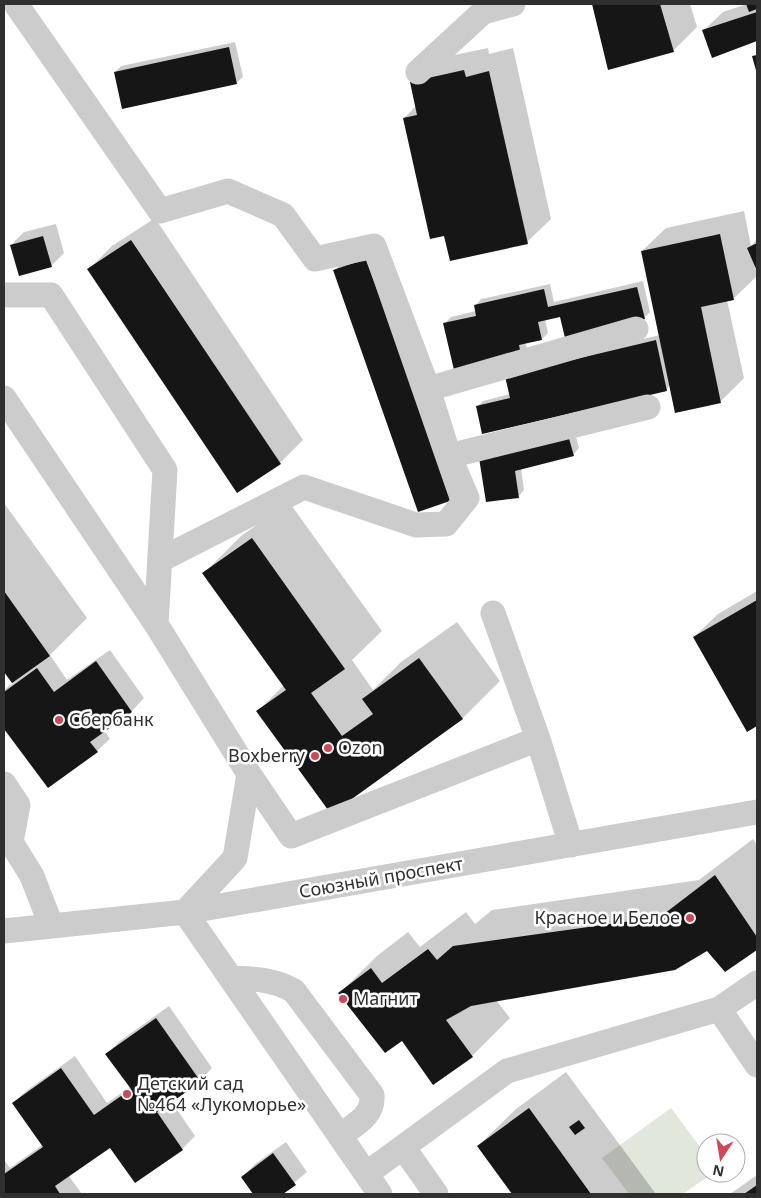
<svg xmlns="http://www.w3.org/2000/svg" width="761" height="1198" font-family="'Noto Sans',sans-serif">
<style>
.green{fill:#e2e7dc}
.shadow{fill:#0003}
.building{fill:#161616}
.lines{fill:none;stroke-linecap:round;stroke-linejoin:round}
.minor{stroke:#ccc;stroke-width:25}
.poi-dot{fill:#cf4853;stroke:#fff;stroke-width:2}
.labels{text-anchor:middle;stroke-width:5;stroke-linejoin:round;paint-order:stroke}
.poi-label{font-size:18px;fill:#2f2f2f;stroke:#fff;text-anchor:start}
.street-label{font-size:18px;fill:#2f2f2f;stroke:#fff}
</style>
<rect width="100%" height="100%" fill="#fff"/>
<!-- green -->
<path class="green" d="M 671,1108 L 706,1155 L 706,1173 L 713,1173 L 683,1194 L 629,1194 L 602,1158 Z"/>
<!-- shadow -->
<path class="shadow" d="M 594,4 L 690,4 L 697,27 L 673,51 L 609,68 Z
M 747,4 L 757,4 L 757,40 L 712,56 L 704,30 L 723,12 Z
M 235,42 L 243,77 L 236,83 L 115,72 L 121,66 Z
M 488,48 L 489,54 L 513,48 L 551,219 L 527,242 L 445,234 L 404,118 L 416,106 L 435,59 Z
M 744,211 L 751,246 L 757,239 L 757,268 L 755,265 L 757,276 L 733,299 L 727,300 L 744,378 L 720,402 L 670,385 L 666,390 L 477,407 L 483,401 L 510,394 L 512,370 L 660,335 L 642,251 L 666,228 Z
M 155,218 L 303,440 L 280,463 L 89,269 L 112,246 Z
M 56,224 L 64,253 L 51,266 L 11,245 L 24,232 Z
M 372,253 L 456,493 L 449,500 L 335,270 L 341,264 Z
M 643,281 L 650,312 L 644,318 L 561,316 L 545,319 L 548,333 L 542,339 L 525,343 L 527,348 L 520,354 L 445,323 L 451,317 L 476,311 L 475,306 L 481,299 L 550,284 L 554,302 Z
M 574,429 L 579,448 L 573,455 L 521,468 L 524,490 L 518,497 L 480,458 Z
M 289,502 L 382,631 L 352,660 L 373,690 L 401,662 L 457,622 L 500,681 L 463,718 L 331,813 L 258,711 L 284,685 L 204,573 L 241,536 Z
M 4,503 L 87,618 L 50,655 L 67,680 L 110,650 L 144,698 L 132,711 L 104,730 L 110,739 L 97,751 L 48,786 L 4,725 L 4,690 L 13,683 L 4,670 Z
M 757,591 L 757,725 L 747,730 L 694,637 L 718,614 Z
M 753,839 L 757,845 L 757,948 L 725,970 L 707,949 L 496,1000 L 510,1018 L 472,1056 L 433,1083 L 402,1039 L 340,993 L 377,956 L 408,932 L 420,947 L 466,912 L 475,924 L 492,910 L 699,880 Z
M 169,1006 L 212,1068 L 200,1081 L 171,1101 L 195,1136 L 182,1149 L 135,1182 L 110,1146 L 68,1175 L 82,1194 L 4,1194 L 4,1160 L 10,1168 L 42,1145 L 13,1103 L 26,1091 L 75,1056 L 107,1103 L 130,1087 L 107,1054 L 120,1041 Z
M 566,1072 L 656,1194 L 513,1194 L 478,1146 L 516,1109 Z
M 286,1142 L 307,1172 L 281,1194 L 255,1194 L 242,1177 L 255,1164 Z
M 757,1175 L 757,1194 L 730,1194 Z"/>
<!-- building -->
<path class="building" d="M 592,4 L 660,4 L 674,52 L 608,70 Z
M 746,4 L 757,4 L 757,9 L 749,12 Z
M 757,12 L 757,41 L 712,58 L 702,30 Z
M 229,47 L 237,84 L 122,109 L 114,72 Z
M 757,55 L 757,74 L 752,56 Z
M 464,70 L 466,77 L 489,71 L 528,244 L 450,261 L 444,236 L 430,239 L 403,118 L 417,115 L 410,82 Z
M 720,234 L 734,300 L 701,307 L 721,403 L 675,413 L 641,251 Z
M 43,236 L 52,267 L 19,276 L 10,245 Z
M 131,240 L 281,464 L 237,493 L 87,269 Z
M 757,243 L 757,271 L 747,248 Z
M 366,259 L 450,501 L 418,512 L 333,270 Z
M 637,287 L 645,319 L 565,338 L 560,317 L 538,322 L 542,340 L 519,345 L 521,355 L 454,370 L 443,323 L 476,316 L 474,305 L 544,289 L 548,307 Z
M 656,340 L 667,391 L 482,434 L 476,406 L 510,398 L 505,376 Z
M 568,435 L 574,456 L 515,471 L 519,498 L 486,502 L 479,458 Z
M 252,538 L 345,669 L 311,693 L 342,736 L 373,714 L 362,699 L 419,658 L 463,719 L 331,814 L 256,711 L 286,690 L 202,573 Z
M 4,591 L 50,656 L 12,683 L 4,672 Z
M 757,600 L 757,726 L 747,732 L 693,637 Z
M 96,661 L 132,712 L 90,742 L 98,752 L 48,788 L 4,729 L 4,692 L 37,668 L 54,692 Z
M 715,875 L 757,937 L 757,950 L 725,972 L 707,951 L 675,970 L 471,1006 L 446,1020 L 473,1057 L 433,1085 L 402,1041 L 385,1053 L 338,993 L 371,968 L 382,983 L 428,949 L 437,960 L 453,946 L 660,917 Z
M 156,1018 L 201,1082 L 157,1112 L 183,1150 L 135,1183 L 110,1148 L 55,1186 L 60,1194 L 4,1194 L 4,1174 L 43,1147 L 12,1103 L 61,1068 L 94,1115 L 131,1089 L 105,1054 Z
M 529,1108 L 591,1194 L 512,1194 L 477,1146 Z
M 579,1120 L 585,1128 L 575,1135 L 569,1127 Z
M 273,1153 L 296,1185 L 283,1194 L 253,1194 L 241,1177 Z
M 757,1185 L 757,1194 L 744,1194 Z"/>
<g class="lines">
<!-- minor -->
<path class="minor" d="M 16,4 L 160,211 L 228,191 L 283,215 L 315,259 L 374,246 L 428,389 L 449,456 L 467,498 L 446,524 L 416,525 L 304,487 L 160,560
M 418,72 L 483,12 L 513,4
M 4,295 L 51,295 L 165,470 L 156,624
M 428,389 L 636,329
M 4,398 L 156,624 L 249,774 L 291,836 L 538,739 L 571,845
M 449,456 L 648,407
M 493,613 L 538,739
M 249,774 L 235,858 L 185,912 L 380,1194
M 4,784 L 18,805 L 11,842 L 32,876 L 51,925
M 4,931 L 185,912 L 757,812
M 231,978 C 254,979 274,979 294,991 L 372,1095 C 374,1116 355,1124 340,1136
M 719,1009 L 757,1065
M 403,1147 L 436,1194
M 366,1174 L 507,1071 L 719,1009 L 757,983"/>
</g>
<!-- markers -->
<g class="poi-dot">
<circle cx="59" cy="720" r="5"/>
<circle cx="328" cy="748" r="5"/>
<circle cx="315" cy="756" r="5"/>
<circle cx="690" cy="918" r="5"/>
<circle cx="343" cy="999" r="5"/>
<circle cx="127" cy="1094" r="5"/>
</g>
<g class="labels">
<!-- poi labels -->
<g class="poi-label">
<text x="69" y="726">Сбербанк</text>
<text x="338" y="754">Ozon</text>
<text x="305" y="762" text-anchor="end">Boxberry</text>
<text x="680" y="924" text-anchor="end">Красное и Белое</text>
<text x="353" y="1005">Магнит</text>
<text x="137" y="1090">Детский сад<tspan x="137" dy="21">№464 «Лукоморье»</tspan></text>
</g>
<!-- street labels -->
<g class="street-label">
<text transform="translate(381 878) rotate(-10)" y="6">Союзный проспект</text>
</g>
</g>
<!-- border -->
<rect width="761" height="1198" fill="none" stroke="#2f2f2f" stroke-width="10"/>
<!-- north arrow -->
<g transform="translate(721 1158) rotate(192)"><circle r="24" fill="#ffffff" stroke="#acacac"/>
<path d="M0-4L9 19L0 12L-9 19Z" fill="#cf4853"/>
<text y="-8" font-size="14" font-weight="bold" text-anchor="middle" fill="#2f2f2f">N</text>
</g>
</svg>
